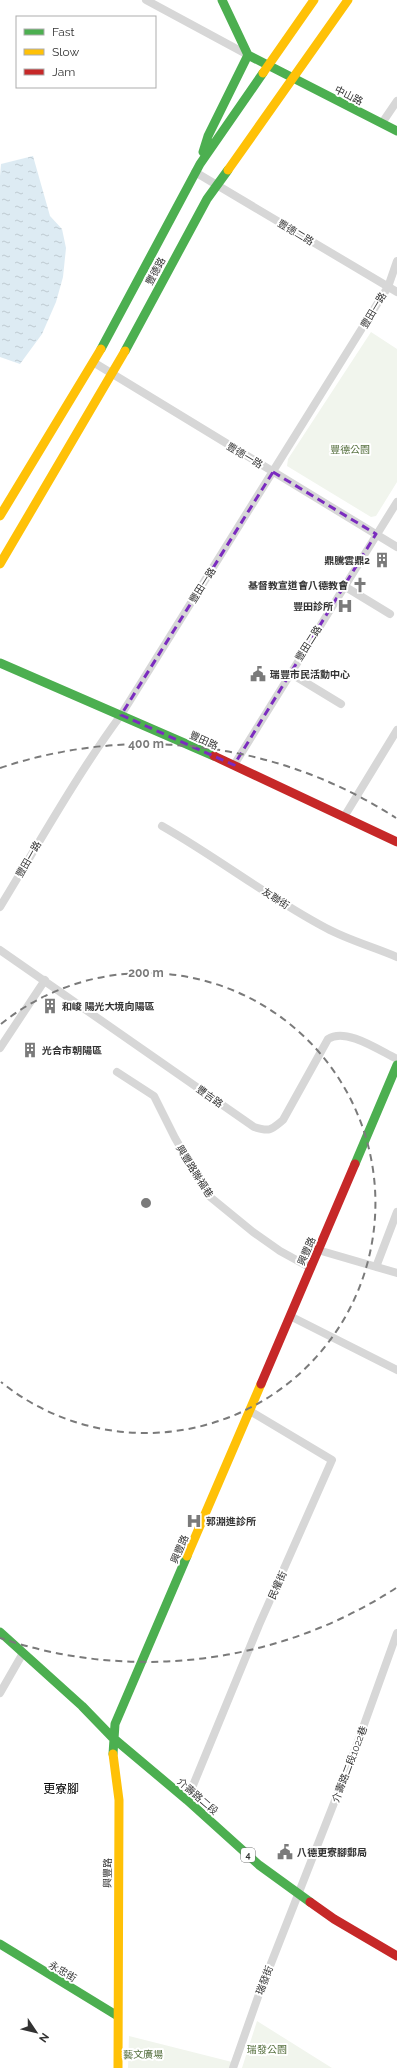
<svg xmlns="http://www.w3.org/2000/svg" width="397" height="2068" font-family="Raleway,'Noto Sans TC',sans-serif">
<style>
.green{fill:#f1f5ed}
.water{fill:url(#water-ripples)}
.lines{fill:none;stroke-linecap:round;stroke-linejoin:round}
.street{stroke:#d7d7d7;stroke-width:8}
.fast{stroke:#4caf50;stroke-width:9}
.slow{stroke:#ffc107;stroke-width:9}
.jam{stroke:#c62828;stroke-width:9}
.marked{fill:none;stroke:#7b2cbf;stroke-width:3;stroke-dasharray:8 5;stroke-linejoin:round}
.ring{fill:none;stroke:#7a7a7a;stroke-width:2;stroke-dasharray:7 5}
.labels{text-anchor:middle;stroke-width:4;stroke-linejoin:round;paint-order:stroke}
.shield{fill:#fff;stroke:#707070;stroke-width:1}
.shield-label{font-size:9px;font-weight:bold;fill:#333}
.street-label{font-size:10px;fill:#333;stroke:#fff}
.park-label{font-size:10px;fill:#56703f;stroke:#fff}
.poi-label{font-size:10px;font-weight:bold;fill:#333;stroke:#fff;text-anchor:start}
.quarter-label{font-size:12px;fill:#000;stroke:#fff}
.centre{fill:#7a7a7a;stroke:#fff;stroke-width:2}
.ring-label{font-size:12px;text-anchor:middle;font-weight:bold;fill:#7a7a7a;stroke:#fff;stroke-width:4;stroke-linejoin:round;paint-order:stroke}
</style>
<defs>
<pattern id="water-ripples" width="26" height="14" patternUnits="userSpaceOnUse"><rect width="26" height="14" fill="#ddebf3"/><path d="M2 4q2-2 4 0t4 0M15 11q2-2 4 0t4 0" fill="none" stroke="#becad1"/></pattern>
</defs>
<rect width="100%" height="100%" fill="#fff"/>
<!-- green -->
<path class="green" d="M 371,332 L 397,349 L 397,482 L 376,516 L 371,517 L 287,466 L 288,459 Z
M 257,2021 L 332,2068 L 242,2068 Z
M 129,2036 L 232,2062 L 231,2068 L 128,2068 Z"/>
<!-- water -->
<path class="water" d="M 33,156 L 50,216 L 62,229 L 66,248 L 63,277 L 56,302 L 42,334 L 20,364 L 0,357 L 0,176 L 1,164 Z"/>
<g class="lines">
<!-- street -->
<path class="street" d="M 146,0 L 248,55
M 382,123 L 397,101
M 195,172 L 397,292
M 93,362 L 397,547
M 344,586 L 390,614
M 290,673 L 341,704
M 234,765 L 397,502
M 344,817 L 397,730
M 162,826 C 218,858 269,898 326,928 C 348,940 374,947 397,957
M 0,907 C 39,843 76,776 121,715 L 379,301 L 388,287 L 397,261
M 0,950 L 254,1127 C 270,1132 271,1130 283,1120 L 328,1039 C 346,1027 380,1051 397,1059
M 0,1048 L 45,980
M 117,1072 L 154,1096 L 175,1138 L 209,1196 L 253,1232 L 280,1251 L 311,1268
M 318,1250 L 397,1273
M 376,1267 L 397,1212
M 290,1316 L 397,1370
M 0,1693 L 23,1653
M 187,1800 L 259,1625 L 332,1460 L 250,1411
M 233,2068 L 259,1994 L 356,1747 L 397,1633"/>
<!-- fast -->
<path class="fast" d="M 222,0 L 248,55 L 397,131
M 203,152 L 208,136 L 248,55
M 101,349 L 200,164 L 263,73
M 125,351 L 207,199 L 228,170
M 0,663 L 214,756
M 355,1164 L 397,1065
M 0,1632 L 82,1706 L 112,1737 L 187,1800 L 259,1865 L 310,1902
M 113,1754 L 115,1724 L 187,1556
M 0,1944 L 116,2015"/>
<!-- slow -->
<path class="slow" d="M 263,73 L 314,0
M 228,170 L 348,0
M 0,516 L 101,349
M 0,564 L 125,351
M 187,1556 L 261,1384
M 113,1754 L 119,1800 L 118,2068"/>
<!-- jam -->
<path class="jam" d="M 214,756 L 397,842
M 261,1384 L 355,1164
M 310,1902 L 334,1919 L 397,1956"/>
</g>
<!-- marked area -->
<path class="marked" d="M 273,472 L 376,534 L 234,765 L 121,715 Z"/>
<!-- distance rings -->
<g class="ring">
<path d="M1 1024A230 230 0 1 1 1 1382"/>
<path d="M396 1588A459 459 0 0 1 0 1638M0 768A459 459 0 0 1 396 818"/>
</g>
<!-- icons -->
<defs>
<symbol id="building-bare" viewBox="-9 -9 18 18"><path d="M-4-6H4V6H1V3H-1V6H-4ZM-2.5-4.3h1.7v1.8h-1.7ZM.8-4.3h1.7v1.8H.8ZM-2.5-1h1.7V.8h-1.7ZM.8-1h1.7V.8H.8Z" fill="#7a7a7a" stroke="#fff" stroke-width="2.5" paint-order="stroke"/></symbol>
<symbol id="church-bare" viewBox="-9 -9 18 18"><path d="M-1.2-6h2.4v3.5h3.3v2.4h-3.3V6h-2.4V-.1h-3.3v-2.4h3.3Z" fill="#7a7a7a" stroke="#fff" stroke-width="2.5" paint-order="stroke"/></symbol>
<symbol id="hospital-bare" viewBox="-9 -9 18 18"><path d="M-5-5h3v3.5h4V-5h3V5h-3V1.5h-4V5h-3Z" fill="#7a7a7a" stroke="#fff" stroke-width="2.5" paint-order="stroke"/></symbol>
<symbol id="civic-bare" viewBox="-9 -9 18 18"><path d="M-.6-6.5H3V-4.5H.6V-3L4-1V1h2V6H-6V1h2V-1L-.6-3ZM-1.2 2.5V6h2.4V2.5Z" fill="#7a7a7a" stroke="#fff" stroke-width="2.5" paint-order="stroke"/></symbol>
</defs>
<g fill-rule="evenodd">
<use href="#building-bare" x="371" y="549" width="22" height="22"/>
<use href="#church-bare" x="349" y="574" width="22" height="22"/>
<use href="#hospital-bare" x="334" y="595" width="22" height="22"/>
<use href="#civic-bare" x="247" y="663" width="22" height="22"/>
<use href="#building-bare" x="39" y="995" width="22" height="22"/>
<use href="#building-bare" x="19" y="1039" width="22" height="22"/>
<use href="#hospital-bare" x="183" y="1510" width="22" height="22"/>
<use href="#civic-bare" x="274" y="1841" width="22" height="22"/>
</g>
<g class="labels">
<!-- shield labels -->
<rect class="shield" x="241" y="1848" width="14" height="14" rx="3"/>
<g class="shield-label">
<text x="248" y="1858">4</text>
</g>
<!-- street labels -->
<g class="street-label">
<text transform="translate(349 95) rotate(27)" y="4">中山路</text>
<text transform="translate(296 232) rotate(31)" y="4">豐德二路</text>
<text transform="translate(155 271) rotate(-62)" y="4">豐德路</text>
<text transform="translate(373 310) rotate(-59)" y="4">豐田一路</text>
<text transform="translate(245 455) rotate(31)" y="4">豐德一路</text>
<text transform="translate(202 585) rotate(-58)" y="4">豐田一路</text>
<text transform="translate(308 643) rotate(-58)" y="4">豐田二路</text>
<text transform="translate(204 740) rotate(24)" y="4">豐田路</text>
<text transform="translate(28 859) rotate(-60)" y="4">豐田一路</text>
<text transform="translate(276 898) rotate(33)" y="4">友聯街</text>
<text transform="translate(210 1096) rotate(35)" y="4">豐吉路</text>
<text transform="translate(195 1171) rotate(58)" y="4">興豐路聯福巷</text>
<text transform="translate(306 1251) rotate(-67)" y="4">興豐路</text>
<text transform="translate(179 1549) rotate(-67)" y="4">興豐路</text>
<text transform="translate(277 1585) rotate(-66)" y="4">民權街</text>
<text transform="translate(349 1764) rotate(-69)" y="4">介壽路二段1022巷</text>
<text transform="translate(198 1796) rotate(41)" y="4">介壽路二段</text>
<text transform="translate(107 1873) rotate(-89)" y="4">興豐路</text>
<text transform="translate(63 1971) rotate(31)" y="4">永忠街</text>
<text transform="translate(264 1980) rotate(-69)" y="4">瑞發街</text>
</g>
<!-- park labels -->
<g class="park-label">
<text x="350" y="453">豐德公園</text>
<text x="267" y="2053">瑞發公園</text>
<text x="143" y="2058">藝文廣場</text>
</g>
<!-- poi labels -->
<g class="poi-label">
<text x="370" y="564" text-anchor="end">鼎騰雲鼎2</text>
<text x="348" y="589" text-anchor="end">基督教宣道會八德教會</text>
<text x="333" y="610" text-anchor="end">豐田診所</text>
<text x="270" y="678">瑞豐市民活動中心</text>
<text x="62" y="1010">和峻 陽光大境向陽區</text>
<text x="42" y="1054">光合市朝陽區</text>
<text x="206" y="1525">郭淵進診所</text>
<text x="297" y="1856">八德更寮腳郵局</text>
</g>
<!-- quarter labels -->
<g class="quarter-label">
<text x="61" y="1793">更寮腳</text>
</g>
</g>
<circle cx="146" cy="1203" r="6" class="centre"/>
<g class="ring-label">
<text x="146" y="748">400 m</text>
<text x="146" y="977">200 m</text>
</g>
<!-- legend -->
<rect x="16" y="16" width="140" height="72" fill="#ffffff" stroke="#adadad"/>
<rect x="24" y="29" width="20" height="6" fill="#4caf50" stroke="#adadad"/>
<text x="52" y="36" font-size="12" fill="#333333">Fast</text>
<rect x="24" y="49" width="20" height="6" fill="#ffc107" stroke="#adadad"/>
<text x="52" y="56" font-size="12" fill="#333333">Slow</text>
<rect x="24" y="69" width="20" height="6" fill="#c62828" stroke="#adadad"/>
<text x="52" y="76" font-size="12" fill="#333333">Jam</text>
<!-- north arrow -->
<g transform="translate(36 2032) rotate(125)" stroke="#ffffff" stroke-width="3" paint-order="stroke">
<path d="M0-3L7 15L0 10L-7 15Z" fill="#333333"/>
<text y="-6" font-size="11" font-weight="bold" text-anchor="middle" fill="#333333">N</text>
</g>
</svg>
